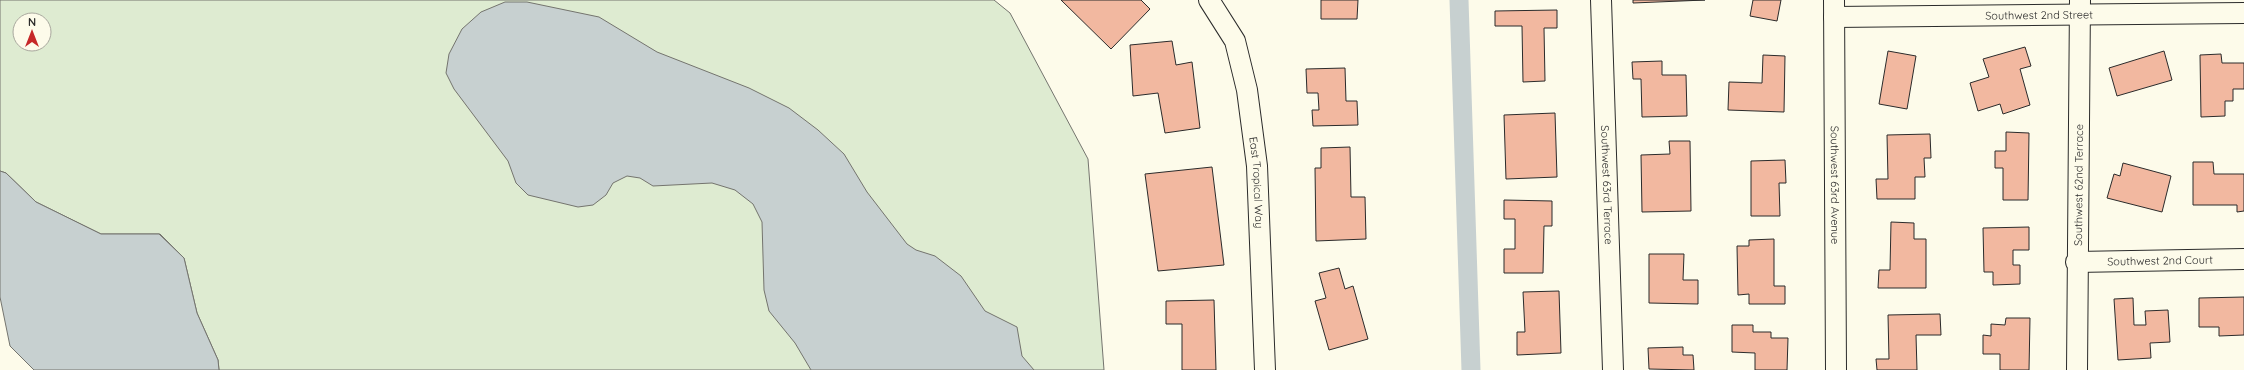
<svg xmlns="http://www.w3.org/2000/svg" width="2244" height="370" font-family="Quicksand,sans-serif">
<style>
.green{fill:#deebd1;stroke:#74746e;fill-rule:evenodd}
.water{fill:#c7d0d0;stroke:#74746e}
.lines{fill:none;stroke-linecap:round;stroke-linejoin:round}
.canal{stroke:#c7d0d0;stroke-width:19}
.building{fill:#f2b8a0;stroke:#2b2b2b}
.minor-casing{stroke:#2b2b2b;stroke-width:22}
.minor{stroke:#fdfbea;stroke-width:20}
.labels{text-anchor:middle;stroke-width:3;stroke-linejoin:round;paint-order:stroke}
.street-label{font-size:11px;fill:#2b2b2b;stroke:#fdfbea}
</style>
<rect width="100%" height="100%" fill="#fdfbea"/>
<!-- green -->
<path class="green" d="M 0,0 L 994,0 L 1010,13 L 1088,159 L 1104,370 L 219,370 L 218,360 L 197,313 L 184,258 L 160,234 L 101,234 L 36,202 L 6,173 L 0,171 ZM 20,20 L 44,20 L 44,44 L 20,44 Z"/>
<!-- water -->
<path class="water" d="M 505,2 L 527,2 L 599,17 L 657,52 L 749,88 L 789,108 L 818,130 L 844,154 L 867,192 L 907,244 L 916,250 L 935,256 L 961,276 L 985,311 L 1017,327 L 1022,356 L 1034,370 L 811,370 L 795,343 L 769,311 L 764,290 L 762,222 L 753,204 L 735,190 L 712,183 L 653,186 L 640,178 L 627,176 L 613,183 L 606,195 L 593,205 L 578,207 L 528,195 L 516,183 L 508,161 L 454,89 L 446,73 L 449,54 L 462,29 L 481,12 Z
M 0,171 L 6,173 L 36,202 L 101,234 L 159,234 L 184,258 L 197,313 L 218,360 L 219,370 L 34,370 L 10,346 L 0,297 Z"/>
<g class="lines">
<!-- canal -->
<path class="canal" d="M 1459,0 L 1471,370"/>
</g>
<!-- building -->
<path class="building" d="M 1061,0 L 1141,0 L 1150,9 L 1111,49 Z
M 1321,0 L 1358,0 L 1357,19 L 1321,19 Z
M 1633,0 L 1705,0 L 1633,3 Z
M 1753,0 L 1781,0 L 1777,21 L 1750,16 Z
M 1557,10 L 1557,28 L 1544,28 L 1545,81 L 1523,82 L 1522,26 L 1495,26 L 1495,11 Z
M 1172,41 L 1176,65 L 1192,62 L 1200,128 L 1165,133 L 1158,93 L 1133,96 L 1130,45 Z
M 2025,47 L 2031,66 L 2020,69 L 2030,105 L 2003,114 L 2000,104 L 1978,111 L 1970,83 L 1989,77 L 1983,59 Z
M 1888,51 L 1916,56 L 1907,109 L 1879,104 Z
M 2164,51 L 2172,80 L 2117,96 L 2109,68 Z
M 2221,54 L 2222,63 L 2244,63 L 2244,89 L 2233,89 L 2233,101 L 2225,101 L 2225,116 L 2201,117 L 2200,55 Z
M 1763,55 L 1785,56 L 1784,112 L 1728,110 L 1729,82 L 1762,83 Z
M 1662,61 L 1662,75 L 1686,75 L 1687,116 L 1642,117 L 1641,79 L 1633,79 L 1632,62 Z
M 1345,68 L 1346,101 L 1357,101 L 1358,125 L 1313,126 L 1312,110 L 1319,110 L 1318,93 L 1307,93 L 1306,69 Z
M 1555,113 L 1557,177 L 1506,179 L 1504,115 Z
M 2006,132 L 2029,133 L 2028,200 L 2003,200 L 2003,168 L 1995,168 L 1995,151 L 2006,151 Z
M 1930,134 L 1931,158 L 1924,158 L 1925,177 L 1915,177 L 1915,199 L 1877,199 L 1876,179 L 1888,179 L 1887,135 Z
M 1669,141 L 1690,141 L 1691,211 L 1642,212 L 1641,155 L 1670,154 Z
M 1350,147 L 1351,197 L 1365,197 L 1366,239 L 1316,241 L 1315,168 L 1321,168 L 1321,148 Z
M 1785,160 L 1786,183 L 1779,183 L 1780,216 L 1751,216 L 1751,161 Z
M 2193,162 L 2213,162 L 2214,174 L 2244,174 L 2244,211 L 2237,212 L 2237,205 L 2193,205 Z
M 2123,163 L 2171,176 L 2162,212 L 2107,198 L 2114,174 L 2120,176 Z
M 1212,167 L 1224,265 L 1158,271 L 1145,174 Z
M 1504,200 L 1552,201 L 1552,226 L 1544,226 L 1543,273 L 1504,273 L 1504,249 L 1515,249 L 1515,219 L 1504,219 Z
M 1891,222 L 1914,223 L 1914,239 L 1926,239 L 1926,288 L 1878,288 L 1879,270 L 1890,270 Z
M 2029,227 L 2029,250 L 2013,250 L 2013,265 L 2020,265 L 2020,284 L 1993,285 L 1993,272 L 1984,272 L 1983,228 Z
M 1774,239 L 1774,286 L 1785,286 L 1785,304 L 1749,304 L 1749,294 L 1738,295 L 1737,246 L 1749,246 L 1749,240 Z
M 1649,254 L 1684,254 L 1683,280 L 1698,280 L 1698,304 L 1649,303 Z
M 1339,268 L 1345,289 L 1353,286 L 1368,339 L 1329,350 L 1315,301 L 1326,298 L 1319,273 Z
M 1559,291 L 1561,353 L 1517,355 L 1517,332 L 1525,332 L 1523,292 Z
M 2244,297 L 2244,335 L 2219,336 L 2219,327 L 2199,327 L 2199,298 Z
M 2133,298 L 2134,325 L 2146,325 L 2145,311 L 2168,310 L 2170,342 L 2150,343 L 2151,358 L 2118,360 L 2114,299 Z
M 1214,300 L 1216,370 L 1182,370 L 1182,324 L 1166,324 L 1166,301 Z
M 1940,314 L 1941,335 L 1916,335 L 1917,370 L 1877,370 L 1876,359 L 1889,359 L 1888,315 Z
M 2006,318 L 2030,318 L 2029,370 L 2000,370 L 2000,354 L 1983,354 L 1983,335 L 1991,336 L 1991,324 L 2005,325 Z
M 1732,325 L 1753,325 L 1753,332 L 1771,332 L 1771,338 L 1788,338 L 1787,370 L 1755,370 L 1755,353 L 1732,352 Z
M 1683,347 L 1683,355 L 1693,355 L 1694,370 L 1649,369 L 1648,348 Z"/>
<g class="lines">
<defs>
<g id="minor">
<path id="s1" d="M 1209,0 L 1235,41 L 1247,90 L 1257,166 L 1265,370"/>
<path id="s2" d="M 1601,0 L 1613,370"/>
<path id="s3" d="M 1834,0 L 1836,370"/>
<path id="s4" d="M 1834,17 L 2244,13"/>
<path id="s5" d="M 2076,262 L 2244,259"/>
<path id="s6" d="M 2077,370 L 2080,0"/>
</g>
</defs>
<!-- minor casing -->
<use href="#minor" class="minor-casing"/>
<!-- minor -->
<use href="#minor" class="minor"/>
</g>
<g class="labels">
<!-- street labels -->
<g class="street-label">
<text dy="4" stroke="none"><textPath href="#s4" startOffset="205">Southwest 2nd Street</textPath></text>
<text dy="4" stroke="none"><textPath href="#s1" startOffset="192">East Tropical Way</textPath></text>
<text dy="4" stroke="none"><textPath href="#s2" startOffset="185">Southwest 63rd Terrace</textPath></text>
<text dy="4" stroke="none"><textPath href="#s3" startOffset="185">Southwest 63rd Avenue</textPath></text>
<text dy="4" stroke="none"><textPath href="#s6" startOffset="185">Southwest 62nd Terrace</textPath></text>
<text dy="4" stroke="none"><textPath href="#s5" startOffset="84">Southwest 2nd Court</textPath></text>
</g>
</g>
<!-- north arrow -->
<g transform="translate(32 32)"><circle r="19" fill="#fdfbea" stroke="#a9a89e"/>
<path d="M0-3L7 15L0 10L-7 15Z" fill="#c62828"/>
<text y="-6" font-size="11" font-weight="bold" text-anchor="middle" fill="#2b2b2b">N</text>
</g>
</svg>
